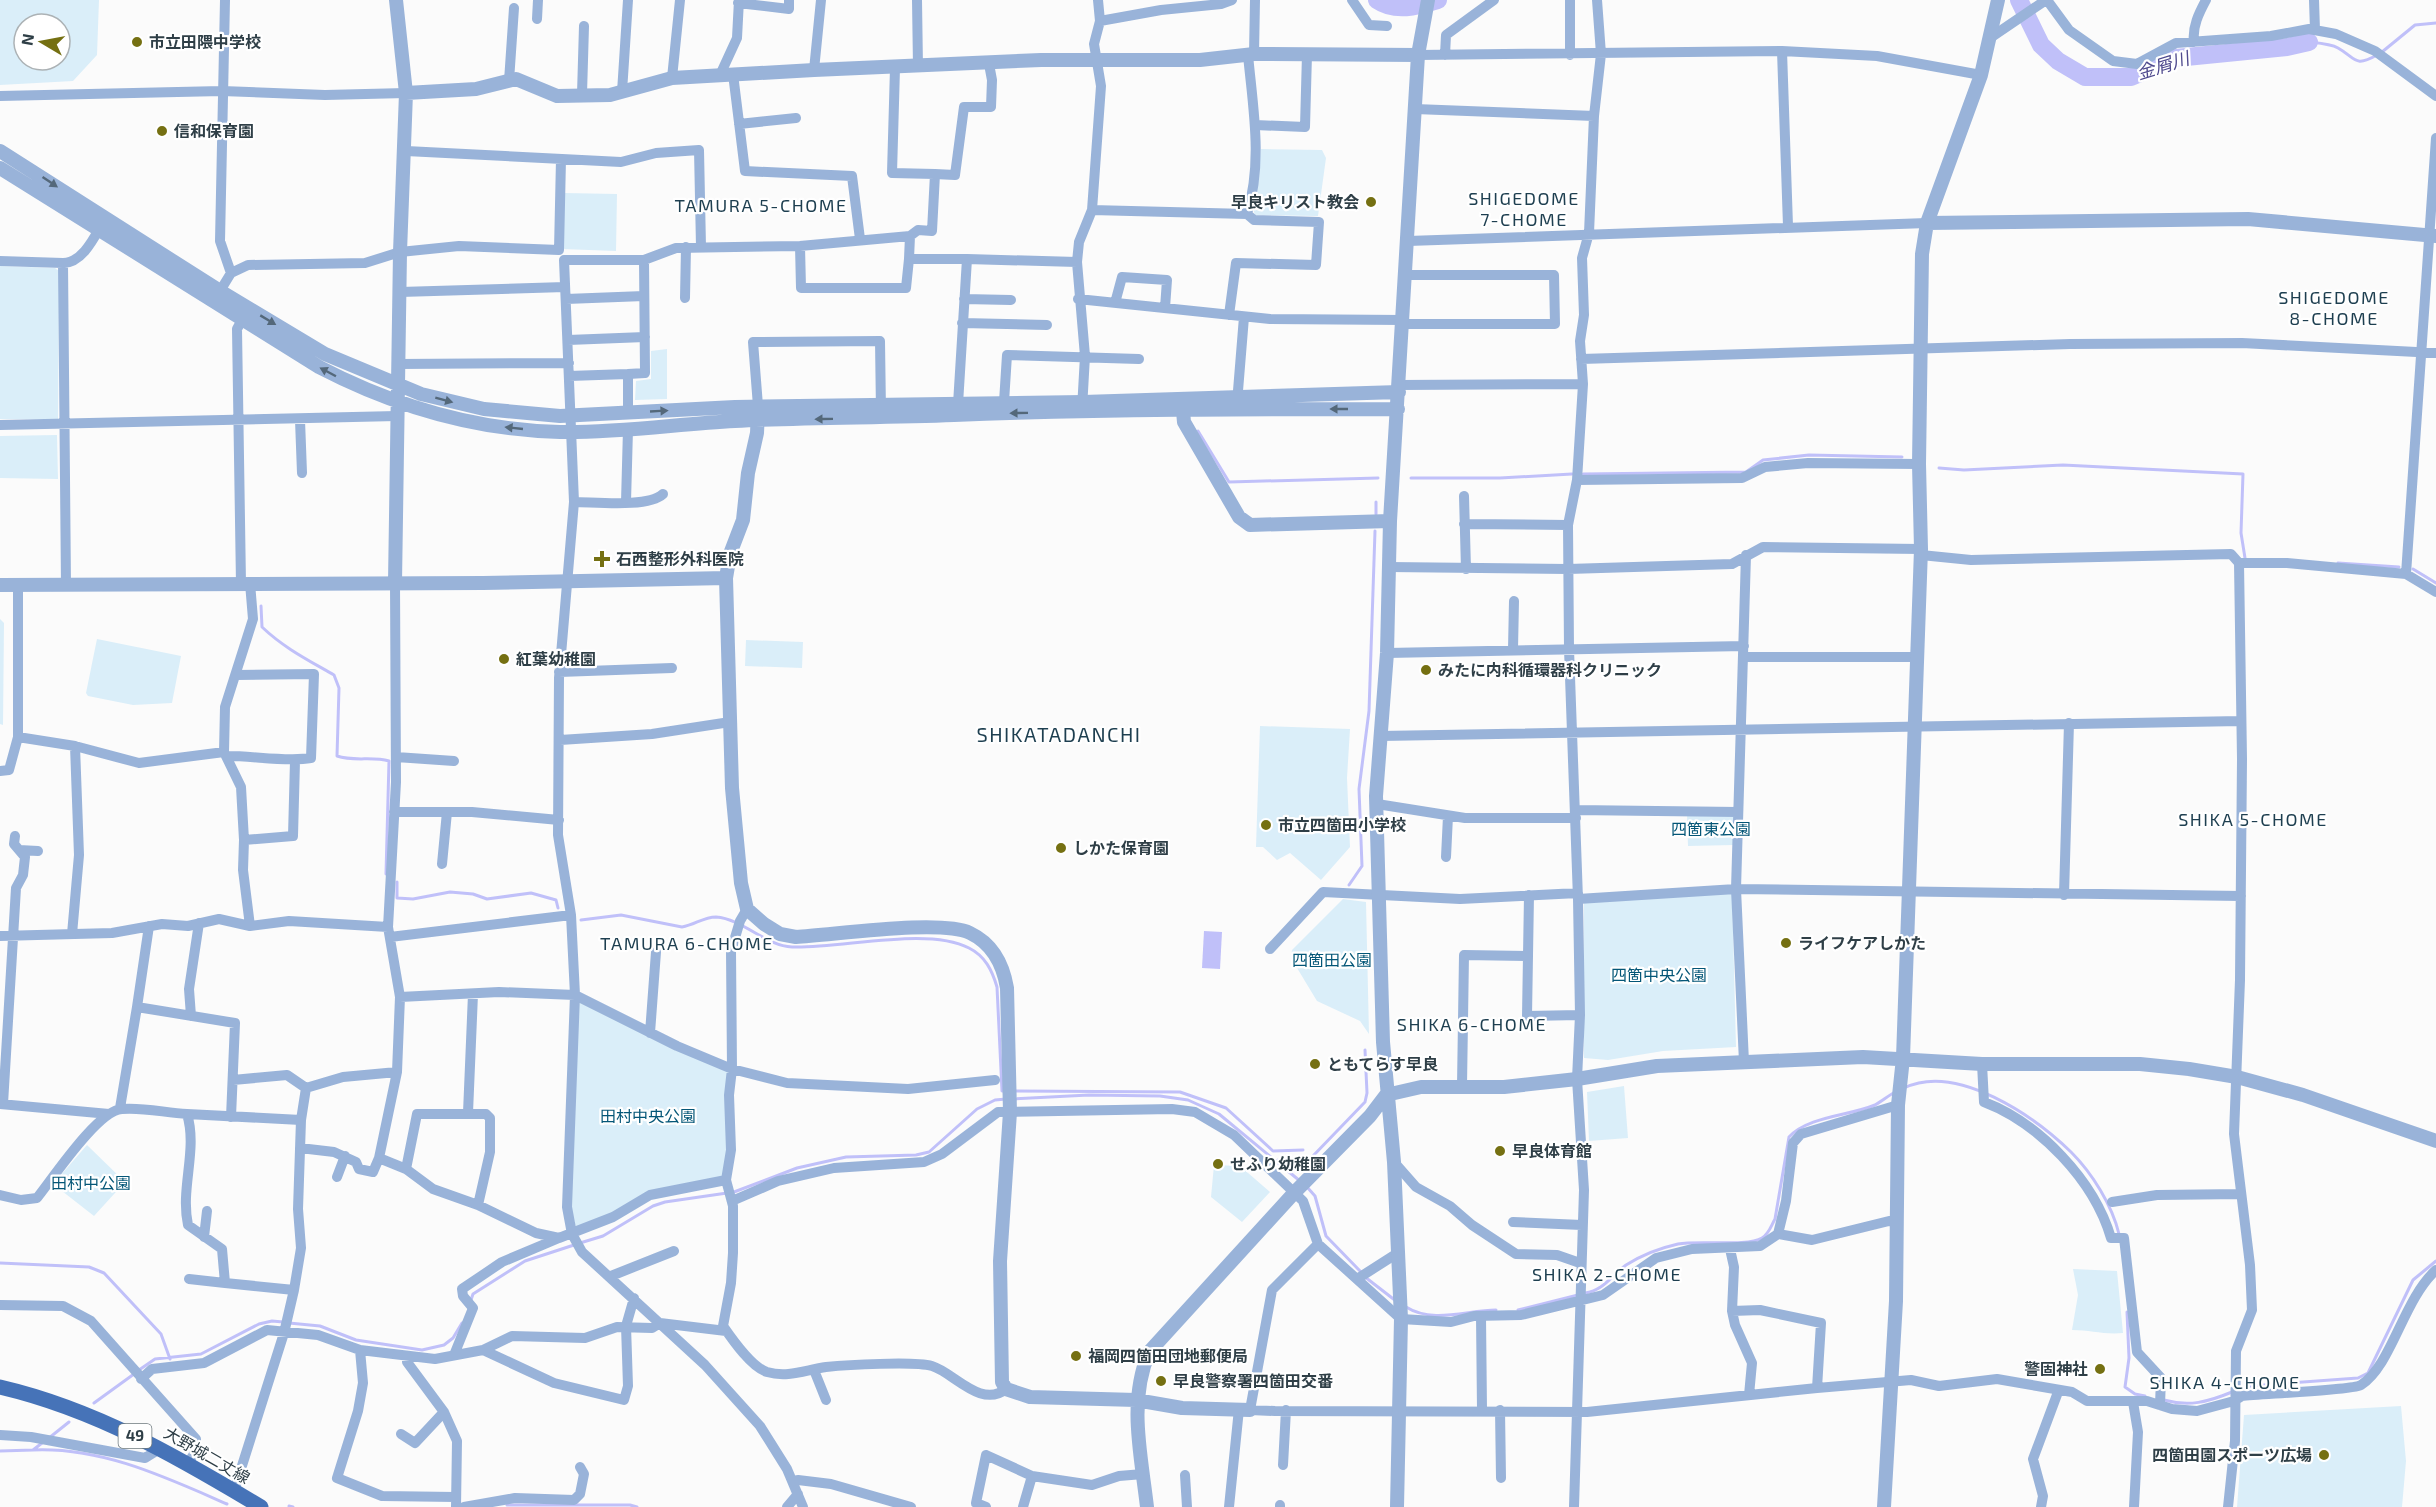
<svg xmlns="http://www.w3.org/2000/svg" width="2436" height="1507" font-family="'Exo 2','Noto Sans JP',sans-serif">
<style>
.green{fill:#daeef9;fill-rule:evenodd}
.water{fill:#c0c0f9}
.lines{fill:none;stroke-linecap:round;stroke-linejoin:round}
.stream{stroke:#c0c0f9;stroke-width:3}
.river{stroke:#c0c0f9;stroke-width:18}
.minor{stroke:#99b3d9;stroke-width:10}
.tertiary{stroke:#99b3d9;stroke-width:14}
.primary{stroke:#4673b8;stroke-width:15}
.oneway{fill:#54687a}
.poi-dot{fill:#757012;stroke:#fff;stroke-width:2}
.labels{text-anchor:middle;stroke-width:4.5;stroke-linejoin:round;paint-order:stroke}
.shield{fill:#fff;stroke:#6d797e;stroke-width:1.5}
.shield-label{font-size:15px;font-weight:bold;fill:#2f3f47}
.poi-label{font-size:16px;font-weight:bold;fill:#2f3f47;stroke:#fff;text-anchor:start}
.park-label{font-size:16px;fill:#045677;stroke:#fff}
.street-label{font-size:16px;fill:#2f3f47;stroke:#fff}
.water-label{font-size:18px;font-style:italic;fill:#4f4a8e;stroke:#fff}
.neighbourhood-label{font-size:18px;letter-spacing:1.5px;fill:#1e3f50;stroke:#fff}
.quarter-label{font-size:20px;letter-spacing:1.5px;fill:#1e3f50;stroke:#fff}
</style>
<rect width="100%" height="100%" fill="#fbfbfb"/>
<!-- green -->
<path class="green" d="M 0,0 L 99,0 L 97,55 L 73,81 L 0,85 ZM 24,24 L 60,24 L 60,60 L 24,60 Z
M 1261,149 L 1322,150 L 1326,158 L 1318,216 L 1255,215 L 1253,208 Z
M 564,193 L 617,194 L 616,251 L 562,249 Z
M 0,266 L 55,268 L 59,271 L 58,419 L 0,419 Z
M 667,349 L 667,399 L 635,400 L 636,381 L 651,379 L 651,351 Z
M 57,435 L 58,479 L 0,478 L 0,436 Z
M 0,619 L 4,623 L 3,725 L 0,724 Z
M 97,639 L 181,656 L 172,703 L 133,705 L 88,696 L 86,693 Z
M 746,640 L 803,642 L 802,668 L 745,666 Z
M 1260,726 L 1350,729 L 1347,778 L 1350,847 L 1321,880 L 1290,853 L 1277,860 L 1263,847 L 1256,847 Z
M 1735,813 L 1734,845 L 1688,846 L 1687,814 Z
M 1732,892 L 1736,1047 L 1663,1051 L 1608,1060 L 1584,1058 L 1584,903 Z
M 1343,899 L 1366,902 L 1369,1034 L 1360,1021 L 1317,1001 L 1291,958 L 1292,950 Z
M 577,1001 L 728,1072 L 728,1151 L 723,1177 L 649,1191 L 612,1214 L 576,1229 L 571,1206 Z
M 1624,1086 L 1628,1138 L 1589,1141 L 1587,1092 Z
M 87,1145 L 125,1182 L 94,1216 L 53,1184 Z
M 1214,1165 L 1240,1166 L 1270,1192 L 1242,1222 L 1211,1197 Z
M 2073,1269 L 2117,1271 L 2123,1333 C 2105,1335 2090,1330 2072,1330 L 2078,1295 Z
M 2401,1406 L 2406,1461 L 2402,1507 L 2237,1507 L 2244,1415 Z"/>
<!-- water -->
<path class="water" d="M 1204,931 L 1222,932 L 1220,969 L 1202,968 Z"/>
<g class="lines">
<!-- stream -->
<path class="stream" d="M 2309,42 C 2318,43 2331,44 2338,48 C 2356,58 2354,68 2377,55
M 2382,52 L 2415,25 L 2436,23
M 1198,431 L 1229,482 L 1378,478
M 1939,468 L 1964,470 L 2063,465 L 2243,474 L 2241,533 L 2245,558
M 1583,474 L 1746,472 L 1763,460 L 1809,455 L 1902,457
M 1411,478 L 1500,478 L 1572,474
M 1376,514 L 1376,502
M 2338,563 L 2399,567
M 2413,569 L 2436,583
M 261,606 L 262,627 C 284,648 308,660 334,675 L 339,688 L 337,756 C 354,762 372,756 389,761 L 386,874
M 397,882 L 397,898 L 413,899 L 450,892 L 473,894 L 487,899 L 531,893 L 556,900 L 558,908
M 1349,885 L 1362,866 L 1359,789 L 1369,711 L 1375,531
M 581,920 L 621,915 L 682,927 C 695,925 703,917 716,917 C 743,919 766,946 792,947 C 841,949 927,926 969,948 C 985,956 992,970 997,987 L 1002,1091 L 1005,1091
M 1904,1088 C 1957,1062 2035,1117 2071,1152 C 2092,1173 2112,1205 2119,1234
M 1015,1091 L 1180,1092 L 1226,1108 L 1273,1151 L 1303,1150
M 1013,1099 L 1089,1095 L 1160,1096 L 1188,1100 L 1219,1114 L 1300,1181
M 1278,1160 L 1311,1158 L 1365,1102 L 1367,1093 L 1365,1050
M 1307,1187 L 1315,1196 L 1326,1236 L 1361,1272
M 580,1243 L 603,1236 L 653,1206 L 665,1202 L 734,1192 L 797,1168 L 846,1157 L 916,1155 L 929,1152 L 977,1109 L 995,1100 L 1006,1099
M 0,1263 L 89,1267 L 104,1273 L 161,1334 L 170,1359
M 1365,1277 L 1396,1301
M 1585,1293 C 1604,1290 1611,1276 1626,1265 C 1642,1255 1660,1248 1678,1244 C 1699,1240 1747,1247 1762,1238 C 1769,1234 1771,1226 1775,1219 L 1789,1137 C 1809,1116 1849,1116 1875,1105 C 1882,1101 1888,1096 1895,1092
M 471,1300 L 473,1294 L 525,1261 L 574,1245
M 1406,1307 C 1433,1324 1467,1310 1496,1310
M 1518,1310 L 1578,1295
M 2127,1312 L 2129,1358 L 2125,1387 L 2135,1394 L 2145,1396
M 289,1323 L 320,1326 L 356,1340 L 422,1350 L 444,1345 L 453,1338 L 462,1323
M 139,1370 L 155,1359 L 201,1354 L 259,1324 L 272,1321 L 283,1322
M 2239,1390 L 2250,1386 L 2358,1378 L 2368,1373 L 2413,1280 L 2436,1261
M 2164,1400 C 2189,1407 2208,1402 2232,1392
M 94,1403 L 134,1374
M 49,1438 L 69,1422
M 33,1450 C 102,1447 165,1477 227,1504
M 0,1451 L 33,1450 L 42,1443
M 507,1505 L 630,1505 L 637,1507
M 289,1506 L 293,1507"/>
<!-- river -->
<path class="river" d="M 1377,0 C 1396,13 1418,6 1438,0
M 2019,0 L 2041,45 L 2058,61 L 2085,77 L 2131,77 L 2176,58 L 2287,47 L 2309,42"/>
<!-- minor -->
<path class="minor" d="M 225,0 L 220,241 L 231,273
M 917,0 L 918,67
M 1352,0 L 1369,25 L 1387,26
M 2047,0 L 2069,30 L 2113,61 L 2137,64 L 2176,43 L 2271,36 L 2309,29 L 2336,34 L 2375,51 L 2436,96
M 2314,0 L 2315,30
M 738,3 L 789,9 L 789,0
M 537,19 L 538,0
M 1100,21 L 1161,10 L 1221,4 L 1232,0
M 1990,38 L 2046,0
M 2194,42 C 2192,27 2199,13 2206,0
M 1782,51 L 1788,226
M 1254,54 L 1255,0
M 1418,55 L 1782,51 L 1877,56 L 1981,75
M 1445,55 L 1446,35 L 1494,0
M 1570,55 L 1570,0
M 895,68 L 892,173 L 935,174
M 814,70 L 821,0
M 733,74 L 745,171 L 852,176 L 860,239
M 720,75 L 737,38 L 739,0
M 672,78 L 680,0
M 509,81 L 514,8
M 622,92 L 628,0
M 582,94 L 584,26
M 0,96 L 222,91 L 325,95 L 406,93
M 1415,109 L 1594,116
M 739,124 L 796,118
M 1255,125 L 1305,127 L 1307,54
M 2436,138 L 2406,574 L 2436,592
M 406,151 L 621,162 L 656,153 L 699,150 L 701,247
M 1092,210 L 1247,214 L 1254,220 L 1319,222 L 1316,265 L 1236,263 L 1229,315
M 1247,214 C 1263,162 1253,108 1248,55
M 910,236 L 918,230 L 932,231 L 935,174 L 955,175 L 964,107 L 991,107 L 992,80 L 989,64
M 1408,241 L 1927,223
M 800,246 L 801,288 L 906,288 L 909,259 L 967,259
M 644,260 L 676,248 L 800,246 L 910,236 L 909,259
M 0,261 L 63,263
M 220,291 L 231,273 L 248,265 L 365,263 L 400,252 L 459,246 L 559,250 L 561,159
M 400,292 L 565,287
M 685,298 L 686,247
M 566,299 L 644,296
M 964,299 L 1011,300
M 1078,299 L 1270,319 L 1403,320
M 1115,303 L 1122,277 L 1167,280 L 1165,308
M 962,323 L 1047,325
M 1403,324 L 1555,324 L 1554,275 L 1406,275
M 568,340 L 645,337
M 1581,359 L 2070,344 L 2242,343 L 2436,353
M 398,364 L 569,363
M 569,376 L 628,374
M 1399,385 L 1583,384
M 1004,402 L 1007,355 L 1139,359
M 1237,403 L 1244,317
M 958,404 L 967,259 L 1077,262
M 758,406 L 753,342 L 880,341 L 881,412
M 1082,409 L 1085,356 L 1077,262 L 1079,242 L 1092,210 L 1101,86 L 1094,44 L 1100,21 L 1098,0
M 628,413 L 628,374 L 645,373 L 644,260 L 564,260 L 574,502 L 559,678 L 558,835 L 571,915 L 575,995 L 567,1207 L 572,1234 L 582,1252 L 705,1365 L 760,1426 L 787,1469 L 803,1507
M 300,420 L 302,473
M 0,425 L 397,416
M 1577,480 L 1742,478 L 1765,467 L 1808,463 L 1919,464
M 1464,496 L 1466,569
M 574,502 C 595,502 648,508 663,494
M 626,502 L 628,429
M 1464,524 L 1568,525
M 1921,555 L 1971,560 L 2231,554 L 2239,563 L 2242,759 L 2240,980 L 2234,1134 L 2250,1265 L 2252,1310 L 2236,1351 L 2235,1441 L 2228,1507
M 2239,563 L 2287,563 L 2406,574
M 1389,567 L 1568,569 L 1732,564 L 1763,547 L 1921,549
M 241,584 L 237,329 L 243,318
M 66,586 L 63,263 C 82,263 94,238 102,224
M 1513,649 L 1514,601
M 1387,653 L 1744,646
M 1744,657 L 1917,657
M 559,672 L 672,668
M 1381,736 L 2241,721
M 18,737 L 75,746 L 139,763 L 224,752
M 560,740 L 652,734 L 730,722
M 228,756 C 255,756 287,762 311,758 L 314,674 L 236,675
M 396,757 L 454,761
M 0,771 L 9,770 L 18,737 L 18,585
M 1377,804 L 1465,818 L 1576,818
M 1575,810 L 1738,812
M 394,812 L 472,812 L 559,820
M 244,840 L 293,836 L 295,761
M 19,850 L 38,851
M 1446,857 L 1448,816
M 442,864 L 447,812
M 1529,895 L 1527,1016 L 1580,1015
M 2064,895 L 2069,723
M 1578,899 L 1736,889 L 2241,896
M 747,909 L 740,921 L 731,951 L 732,1069 L 729,1095 L 731,1150 L 726,1180 L 733,1206 L 733,1253 L 731,1283 L 723,1326 C 732,1339 751,1367 767,1372 C 788,1378 805,1370 826,1367 C 846,1365 914,1361 932,1366 C 953,1372 981,1409 1006,1389
M 149,926 L 137,1007 L 235,1023 L 231,1117
M 250,926 L 243,870 L 244,840 L 241,787 L 224,752 L 225,707 L 253,619 L 250,583
M 72,934 L 79,855 L 75,746
M 0,936 L 112,933 L 162,924 L 188,926 L 219,919 L 250,926 L 289,921 L 388,927
M 390,937 L 571,915
M 1270,949 L 1323,892 L 1460,899 L 1578,893
M 400,997 L 499,992 L 575,995 L 677,1046 L 732,1069 L 787,1083 L 908,1089 L 995,1080
M 191,1016 L 189,989 L 199,923
M 650,1033 L 656,952
M 1744,1062 L 1736,889 L 1746,555
M 1982,1064 L 1984,1102 C 2039,1123 2094,1180 2111,1238 L 2124,1238 L 2137,1352 L 2161,1378 L 2160,1405
M 233,1080 L 287,1075 L 306,1088
M 1462,1086 L 1464,955 L 1528,956
M 0,1104 L 109,1114
M 3,1104 L 16,888 L 23,875 L 25,857 L 14,844 L 15,836
M 120,1108 L 137,1007
M 468,1113 L 473,994
M 187,1114 L 301,1120
M 300,1148 L 334,1152 L 356,1162 L 359,1169 L 373,1172 L 379,1158 L 406,1169 L 433,1189 L 478,1205 L 536,1233 L 559,1238 L 613,1217 L 650,1195 L 726,1180
M 379,1158 L 397,1072
M 1394,1162 L 1416,1187 L 1450,1206 L 1472,1225 L 1516,1254 L 1557,1255 L 1580,1263
M 406,1169 L 417,1114 L 486,1114 L 490,1118 L 490,1152 L 478,1205
M 337,1177 L 345,1156
M 0,1195 L 21,1200 L 37,1198 C 53,1178 98,1110 122,1109 C 143,1107 166,1113 187,1114 C 198,1150 180,1188 188,1225 L 222,1249 L 225,1283 L 294,1290
M 732,1201 L 778,1181 L 834,1168 L 924,1162 L 942,1154 L 998,1112 L 1172,1109 L 1195,1112 L 1234,1135 L 1303,1201 L 1318,1244 L 1272,1290 L 1250,1410 L 1275,1411 L 1587,1412 L 1817,1388 L 1911,1380 L 1939,1386 L 1997,1379 L 2072,1392 L 2087,1401 L 2147,1401 L 2172,1409 L 2197,1411 L 2234,1401 L 2242,1396 C 2259,1394 2353,1390 2361,1385 C 2392,1365 2403,1300 2436,1270
M 2112,1202 L 2157,1195 L 2241,1194
M 1513,1222 L 1582,1225
M 1778,1234 L 1812,1240 L 1889,1221 L 1896,1222
M 204,1237 L 207,1211
M 1318,1244 L 1401,1319 L 1451,1322 L 1474,1316 L 1521,1315 L 1603,1295 L 1656,1258 L 1692,1249 L 1760,1246 L 1778,1234 L 1786,1201 L 1793,1143 L 1801,1134 L 1898,1105
M 1730,1249 L 1734,1267 L 1732,1311
M 611,1276 L 674,1251
M 189,1279 L 225,1283
M 1357,1279 L 1393,1256 L 1398,1255
M 0,1305 L 63,1306 L 91,1321 L 196,1439 L 196,1451 L 188,1463
M 1481,1316 L 1482,1410
M 360,1350 L 363,1383 L 358,1411 L 337,1478 L 382,1496 L 455,1497
M 483,1350 L 554,1383 L 624,1400 L 628,1386 L 626,1326 L 634,1298
M 454,1355 L 473,1308 L 463,1296 L 462,1289 L 502,1262 L 559,1238
M 407,1356 L 407,1362 L 444,1412 L 457,1441 L 456,1507
M 814,1370 L 826,1400
M 141,1379 L 152,1369 L 204,1363 L 267,1330 L 318,1335 L 360,1350 L 435,1359 L 483,1350 L 512,1336 L 585,1338 L 617,1327 L 652,1328 L 660,1323 L 726,1331
M 1749,1395 L 1752,1363 L 1735,1325 L 1732,1311 L 1760,1310 L 1821,1323 L 1817,1388
M 2133,1402 L 2138,1432 L 2134,1507
M 1500,1410 L 1501,1478
M 401,1434 L 415,1443 L 444,1412
M 0,1435 L 31,1437 L 145,1458 L 161,1448
M 1283,1465 L 1286,1410
M 1185,1475 L 1187,1507
M 1032,1476 L 1092,1485 L 1119,1476 L 1143,1474
M 793,1482 L 798,1480 L 831,1484 L 911,1507
M 234,1491 L 284,1333 L 294,1290 L 301,1248 L 298,1209 L 301,1120 L 306,1088 L 343,1077 L 397,1072 L 400,997 L 388,927 L 396,782 L 395,583
M 464,1507 L 515,1498 L 574,1500 L 580,1494 L 584,1474 L 580,1467
M 787,1507 L 798,1494
M 986,1507 L 976,1503 L 986,1455 L 1032,1476 L 1023,1507
M 1229,1507 L 1239,1409
M 1280,1507 L 1280,1505
M 1574,1507 L 1584,1190 L 1577,1079 L 1580,1015 L 1578,899 L 1569,649 L 1568,525 L 1577,480 L 1583,384 L 1580,341 L 1584,315 L 1582,258 L 1589,233 L 1594,116 L 1601,54 L 1597,0
M 2041,1507 L 2043,1496 L 2033,1459 L 2058,1392"/>
<!-- tertiary -->
<path class="tertiary" d="M 406,93 L 476,89 L 516,79 L 557,96 L 610,95 L 672,78 L 814,70 L 1041,60 L 1200,60 L 1254,54 L 1418,55
M 0,151 L 220,291 L 325,354 L 421,394 L 484,409 L 560,416 L 735,407 L 1083,402 L 1399,392
M 0,168 L 319,367 C 394,406 476,430 560,432 C 619,433 677,424 735,421 C 808,417 881,418 954,415 C 1102,409 1250,409 1398,409
M 1927,223 L 2248,219 L 2436,236
M 758,411 L 757,433 L 748,473 L 743,520 L 730,554 L 726,578 L 732,788 L 741,883 L 747,909 L 764,924 L 780,934 L 796,937 C 835,935 940,919 970,933 C 993,944 1003,964 1007,988 L 1010,1112 L 1000,1261 L 1002,1382 L 1006,1389 L 1030,1397 L 1136,1400 L 1182,1408 L 1250,1410
M 1183,411 L 1184,422 L 1239,517 L 1250,525 L 1390,521
M 395,583 L 400,252 L 406,93 L 396,0
M 0,585 L 483,583 L 726,578
M 1147,1507 C 1141,1454 1128,1402 1149,1352 L 1294,1193 L 1370,1116 L 1386,1095 L 1421,1087 L 1504,1087 L 1577,1079 L 1657,1066 L 1863,1057 L 1982,1064 L 2140,1064 L 2189,1069 L 2237,1077 L 2303,1095 L 2436,1141
M 1397,1507 L 1401,1319 L 1394,1162 L 1383,1042 L 1376,796 L 1387,653 L 1390,521 L 1418,55 L 1428,0
M 1884,1507 L 1896,1301 L 1898,1105 L 1903,1058 L 1921,549 L 1919,464 L 1922,254 L 1927,223 L 1981,75 L 1998,0"/>
<!-- primary -->
<path class="primary" d="M 0,1387 C 95,1409 178,1457 261,1507"/>
</g>
<!-- one-way arrows -->
<defs><path id="oneway-solid" d="M-6-.8H1V-3.2L6.5 0L1 3.2V.8H-6Z" transform="scale(1.5)"/></defs>
<g class="oneway">
<use href="#oneway-solid" transform="translate(50 182) rotate(34)"/>
<use href="#oneway-solid" transform="translate(268 320) rotate(31)"/>
<use href="#oneway-solid" transform="translate(328 372) rotate(-152)"/>
<use href="#oneway-solid" transform="translate(444 400) rotate(15)"/>
<use href="#oneway-solid" transform="translate(1339 409) rotate(-180)"/>
<use href="#oneway-solid" transform="translate(659 411) rotate(-3)"/>
<use href="#oneway-solid" transform="translate(1019 413) rotate(179)"/>
<use href="#oneway-solid" transform="translate(824 419) rotate(179)"/>
<use href="#oneway-solid" transform="translate(514 428) rotate(-174)"/>
</g>
<!-- markers -->
<g class="poi-dot">
<circle cx="137" cy="42" r="6"/>
<circle cx="162" cy="131" r="6"/>
<circle cx="1371" cy="202" r="6"/>
<path d="M599 550h6v6h6v6h-6v6h-6v-6h-6v-6h6z"/>
<circle cx="504" cy="659" r="6"/>
<circle cx="1426" cy="670" r="6"/>
<circle cx="1266" cy="825" r="6"/>
<circle cx="1061" cy="848" r="6"/>
<circle cx="1786" cy="943" r="6"/>
<circle cx="1315" cy="1064" r="6"/>
<circle cx="1500" cy="1151" r="6"/>
<circle cx="1218" cy="1164" r="6"/>
<circle cx="1076" cy="1356" r="6"/>
<circle cx="2100" cy="1369" r="6"/>
<circle cx="1161" cy="1381" r="6"/>
<circle cx="2324" cy="1455" r="6"/>
</g>
<g class="labels">
<!-- shield labels -->
<rect class="shield" x="118.5" y="1424" width="33" height="24" rx="4.5"/>
<g class="shield-label">
<text x="135" y="1441">49</text>
</g>
<!-- poi labels -->
<g class="poi-label">
<text x="149" y="48">市立田隈中学校</text>
<text x="174" y="137">信和保育園</text>
<text x="1359" y="208" text-anchor="end">早良キリスト教会</text>
<text x="616" y="565">石西整形外科医院</text>
<text x="516" y="665">紅葉幼稚園</text>
<text x="1438" y="676">みたに内科循環器科クリニック</text>
<text x="1278" y="831">市立四箇田小学校</text>
<text x="1073" y="854">しかた保育園</text>
<text x="1798" y="949">ライフケアしかた</text>
<text x="1327" y="1070">ともてらす早良</text>
<text x="1512" y="1157">早良体育館</text>
<text x="1230" y="1170">せふり幼稚園</text>
<text x="1088" y="1362">福岡四箇田団地郵便局</text>
<text x="2088" y="1375" text-anchor="end">警固神社</text>
<text x="1173" y="1387">早良警察署四箇田交番</text>
<text x="2312" y="1461" text-anchor="end">四箇田園スポーツ広場</text>
</g>
<!-- park labels -->
<g class="park-label">
<text x="1711" y="835">四箇東公園</text>
<text x="1332" y="966">四箇田公園</text>
<text x="1659" y="981">四箇中央公園</text>
<text x="648" y="1122">田村中央公園</text>
<text x="91" y="1189">田村中公園</text>
</g>
<!-- street labels -->
<g class="street-label">
<text transform="translate(207 1455) rotate(30)" y="6">大野城二丈線</text>
</g>
<!-- water labels -->
<g class="water-label">
<text transform="translate(2163 66) rotate(-17)" y="6">金屑川</text>
</g>
<!-- neighbourhood labels -->
<g class="neighbourhood-label">
<text x="1524" y="205">SHIGEDOME<tspan x="1524" dy="21">7-CHOME</tspan></text>
<text x="761" y="212">TAMURA 5-CHOME</text>
<text x="2334" y="304">SHIGEDOME<tspan x="2334" dy="21">8-CHOME</tspan></text>
<text x="2253" y="826">SHIKA 5-CHOME</text>
<text x="687" y="950">TAMURA 6-CHOME</text>
<text x="1472" y="1031">SHIKA 6-CHOME</text>
<text x="1607" y="1281">SHIKA 2-CHOME</text>
<text x="2225" y="1389">SHIKA 4-CHOME</text>
</g>
<!-- quarter labels -->
<g class="quarter-label">
<text x="1059" y="742">SHIKATADANCHI</text>
</g>
</g>
<!-- north arrow -->
<g transform="translate(42 42) rotate(280)"><circle r="28" fill="#ffffff" stroke="#acb2b5" stroke-width="1.5"/>
<path d="M0-4.5L10 22L0 15L-10 22Z" fill="#757012"/>
<text y="-9" font-size="16" font-weight="bold" text-anchor="middle" fill="#2f3f47">N</text>
</g>
</svg>
